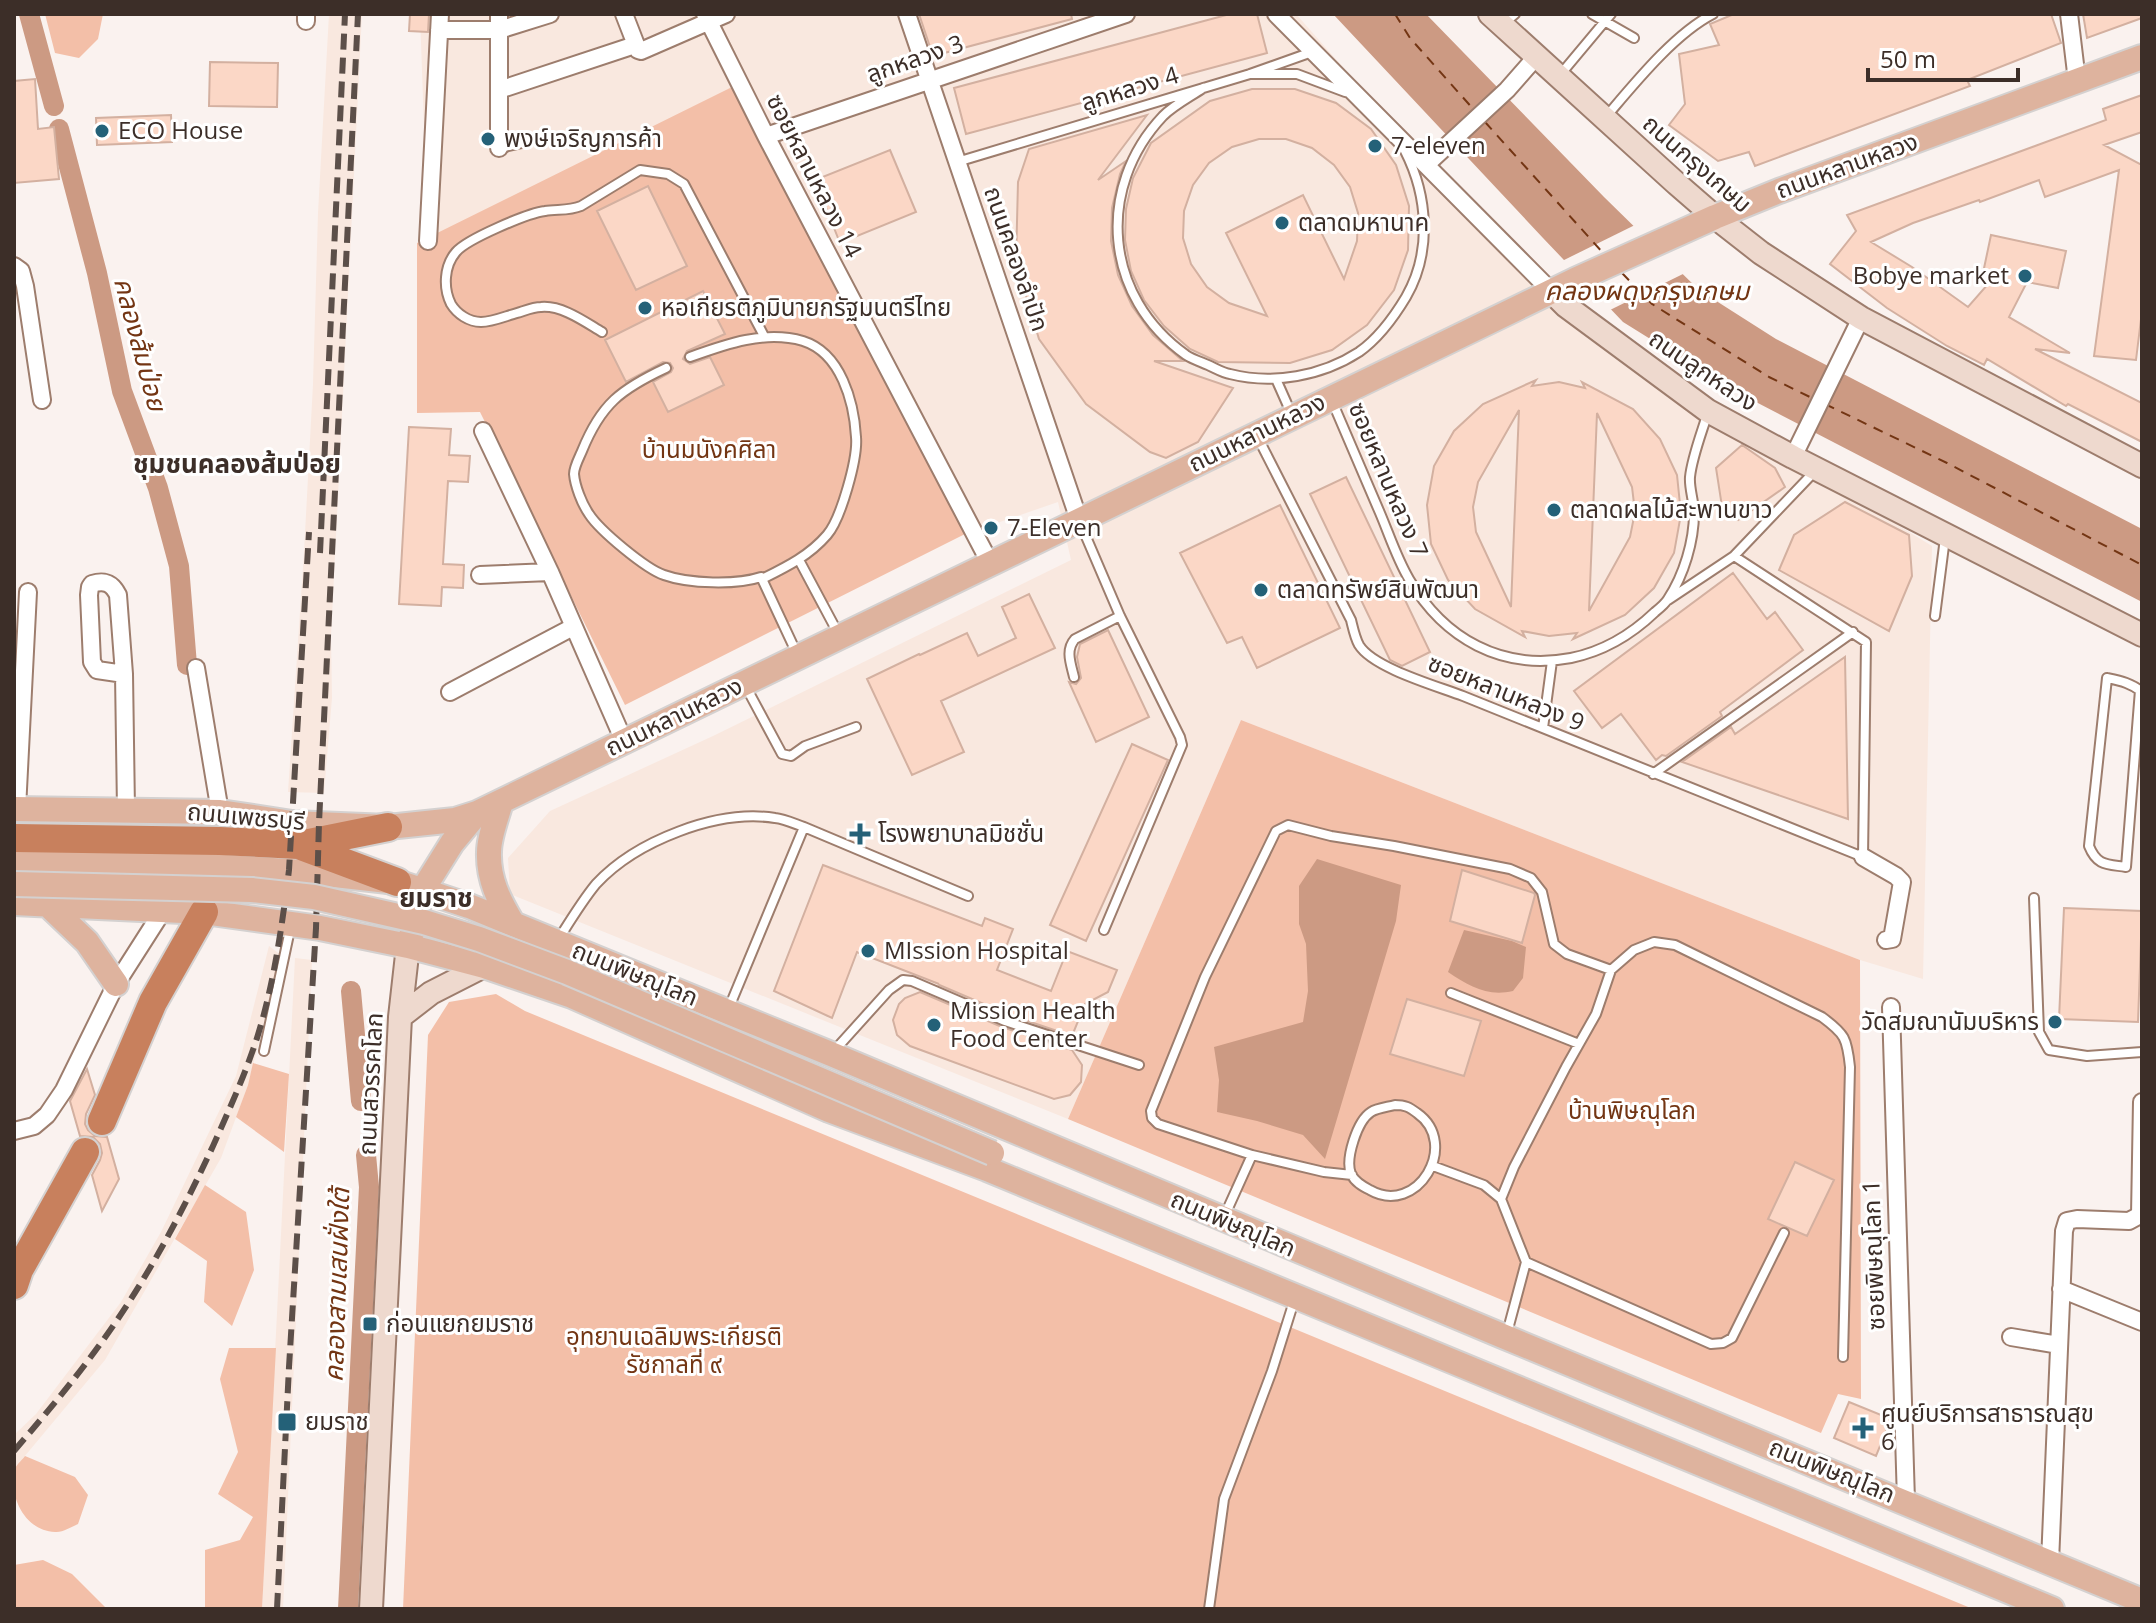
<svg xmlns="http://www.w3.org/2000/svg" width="2156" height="1623" font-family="'Open Sans','Noto Sans Thai',sans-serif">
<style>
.built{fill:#f9e8df}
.green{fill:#f3bfa8}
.water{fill:#cc9a83}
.pier{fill:#faf2ef}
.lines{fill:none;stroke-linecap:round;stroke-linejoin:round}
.canal{stroke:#cc9a83;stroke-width:20}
.ferry{stroke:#733513;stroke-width:2;stroke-dasharray:10 8;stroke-linecap:butt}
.building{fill:#fbd7c6;stroke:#d3b0a0;stroke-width:2;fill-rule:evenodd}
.lane-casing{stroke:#9d7d6d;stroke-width:12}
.street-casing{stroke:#9d7d6d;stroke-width:20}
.secondary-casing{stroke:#9d7d6d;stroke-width:26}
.primary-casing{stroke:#d4d1d0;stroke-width:28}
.highway-casing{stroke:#d4d1d0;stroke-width:32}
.lane{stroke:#fff;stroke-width:8}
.street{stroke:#fff;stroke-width:16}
.secondary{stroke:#eed9ce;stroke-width:22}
.primary{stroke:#deb39e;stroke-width:24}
.highway{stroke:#c8805d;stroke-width:28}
.rail{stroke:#5c4f49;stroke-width:6;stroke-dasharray:16 8;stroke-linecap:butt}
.primary-bridge-casing{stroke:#d4d1d0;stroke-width:28;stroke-linecap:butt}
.primary-bridge{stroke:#deb39e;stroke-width:24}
.poi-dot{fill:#246178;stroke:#fff;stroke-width:3}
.labels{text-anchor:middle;stroke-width:6;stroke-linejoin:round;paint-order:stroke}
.street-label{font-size:24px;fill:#3c2e28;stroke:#fff}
.poi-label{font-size:24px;fill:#3c2e28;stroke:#fff;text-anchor:start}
.park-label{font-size:24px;fill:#733513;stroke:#fff}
.water-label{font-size:26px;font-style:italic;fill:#733513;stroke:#fff}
.neighbourhood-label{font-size:26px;font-weight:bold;fill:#3c2e28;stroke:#fff}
</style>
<rect width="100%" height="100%" fill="#faf2ef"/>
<!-- built -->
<path class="built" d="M 329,14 L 362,14 L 331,636 L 332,698 L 324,793 L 288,792 L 304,552 L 313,384 L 318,213 Z
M 420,14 L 1296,14 L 1535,285 L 1614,352 L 1932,546 L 1923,979 L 1860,960 L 1241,720 L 1068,1119 L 510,894 L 508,858 L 550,811 L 713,736 L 1071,560 L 1058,502 L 965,534 L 734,86 L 428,241 Z
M 269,946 L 281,955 L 248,1085 L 221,1158 L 105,1360 L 14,1469 L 14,1435 L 36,1414 L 121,1302 L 161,1232 L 236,1076 Z
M 295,958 L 312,960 L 283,1609 L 262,1609 Z"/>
<!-- green -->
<path class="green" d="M 45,14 L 103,14 L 98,39 L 79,58 L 55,53 Z
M 734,86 L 965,534 L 625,705 L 480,412 L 417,413 L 417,243 Z
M 1241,720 L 1860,960 L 1861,1399 L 1838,1394 L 1821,1433 L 1068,1119 Z
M 496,994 L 525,1011 L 1973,1609 L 403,1609 L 428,1035 L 449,1002 Z
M 253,1063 L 289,1074 L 284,1152 L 236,1117 L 248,1085 Z
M 205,1185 L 246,1212 L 254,1270 L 232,1326 L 204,1302 L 207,1261 L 175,1239 Z
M 229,1348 L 276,1348 L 262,1609 L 205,1609 L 205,1550 L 240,1540 L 253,1517 L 218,1494 L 238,1452 L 220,1379 Z
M 25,1456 L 75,1477 L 88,1495 L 78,1524 C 71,1527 62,1533 55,1532 C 26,1531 9,1498 14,1471 C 15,1466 21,1461 25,1456 Z
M 43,1560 L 72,1574 L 107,1609 L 14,1609 L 14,1565 Z"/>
<!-- water -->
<path class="water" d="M 1333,14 L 1426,14 L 1604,197 L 1699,290 L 1776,339 L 2142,529 L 2142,602 L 1729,388 L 1623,322 L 1543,238 Z
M 1317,859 L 1401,885 L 1396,921 L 1325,1159 L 1303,1135 L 1257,1121 L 1217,1112 L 1219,1080 L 1214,1047 L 1303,1022 L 1308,991 L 1306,944 L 1299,924 L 1299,886 Z
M 1464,930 L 1512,941 L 1526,947 L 1523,978 L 1513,991 C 1487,997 1469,986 1448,972 Z"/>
<!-- pier -->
<path class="pier" d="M 1637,224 L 1685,273 L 1608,311 L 1560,262 Z"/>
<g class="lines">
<!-- canal -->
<path class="canal" d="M 29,14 L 54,106
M 59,129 L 97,273 L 122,391 L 158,488 L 179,566 L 187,665
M 351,991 L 361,1101
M 348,1609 L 369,1187 L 366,1155"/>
<!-- ferry -->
<path class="ferry" d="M 1395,14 L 1410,38 L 1475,111
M 1485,122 L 1604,254
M 1622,273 L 1652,304 L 1769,377 L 1812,398
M 1825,404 L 1947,463 L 2142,565"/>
</g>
<!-- building -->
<path class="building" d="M 410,14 L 429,14 L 428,32 L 409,31 Z
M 919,14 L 1071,14 L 1072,19 L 933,56 Z
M 1230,14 L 1257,14 L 1267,53 L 966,134 L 954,88 Z
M 1734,14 L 2051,14 L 2061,43 L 1967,80 L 1970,86 L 1755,166 L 1749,152 L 1718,161 L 1669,125 L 1685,104 L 1679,54 L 1719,45 L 1710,24 Z
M 2083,14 L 2142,14 L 2142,18 L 2087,38 Z
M 210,62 L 278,63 L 277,107 L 209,106 Z
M 35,79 L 38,129 L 54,127 L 59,179 L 14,183 L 14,81 Z
M 1252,89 L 1295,89 L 1336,103 L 1371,129 L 1396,165 L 1409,206 L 1408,250 L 1394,290 L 1367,325 L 1332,350 L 1290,363 L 1218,362 L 1190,349 L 1164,326 L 1144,300 L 1131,271 L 1125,240 L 1126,209 L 1133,178 L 1151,143 L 1210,101 ZM 1259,139 L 1286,139 L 1312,148 L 1334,165 L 1350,187 L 1358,213 L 1357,241 L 1344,279 L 1303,195 L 1226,233 L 1267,316 L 1229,303 L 1207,287 L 1191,264 L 1183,238 L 1184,211 L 1193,185 L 1209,163 L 1232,147 Z
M 2142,95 L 2142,132 L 2104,145 L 2142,165 L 2142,311 L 2136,360 L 2094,356 L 2119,170 L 2045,197 L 2039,180 L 1980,202 L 1979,200 L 1913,223 L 1871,242 L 1912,267 L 1968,307 L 1996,275 L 1983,273 L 1991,235 L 2066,251 L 2058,288 L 2027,282 L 2009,317 L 2070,353 L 2035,349 L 2142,403 L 2142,442 L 2068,404 L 2066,406 L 1987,359 L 1984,365 L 1947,346 L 1887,308 L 1830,264 L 1856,231 L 1847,215 L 2106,120 L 2103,109 Z
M 171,115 L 172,142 L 97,145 L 96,118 Z
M 1147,115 L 1098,180 L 1126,161 L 1120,174 L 1112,208 L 1111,241 L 1118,275 L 1132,306 L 1153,335 L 1183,361 L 1154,361 L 1233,388 L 1198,442 L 1166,458 L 1150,452 L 1086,404 L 1039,339 L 1016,262 L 1018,182 L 1029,149 Z
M 890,150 L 916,212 L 840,243 L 815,180 Z
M 648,186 L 687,266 L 636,290 L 597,211 Z
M 703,291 L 725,334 L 687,351 L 683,359 L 690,364 L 710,357 L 724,385 L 668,412 L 653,382 L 671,372 L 673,368 L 670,363 L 663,362 L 626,382 L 605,340 Z
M 1536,380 L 1532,386 L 1559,382 L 1585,388 L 1582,382 L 1633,409 L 1660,439 L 1677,475 L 1681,514 L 1674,553 L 1654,588 L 1625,615 L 1573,639 L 1577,633 L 1549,636 L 1522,631 L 1525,637 L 1475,609 L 1448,580 L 1431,544 L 1427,505 L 1434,466 L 1454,431 L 1483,404 ZM 1519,410 L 1514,531 L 1511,607 L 1476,532 L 1473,507 L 1478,482 ZM 1597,413 L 1632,487 L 1635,512 L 1630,537 L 1589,611 Z
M 409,427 L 451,429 L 449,455 L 470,456 L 468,482 L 448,481 L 443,564 L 464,565 L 463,588 L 442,587 L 441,606 L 399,604 Z
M 1742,445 L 1775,468 L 1785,487 L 1738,520 L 1723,513 L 1716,468 Z
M 1346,477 L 1430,652 L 1402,666 L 1390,660 L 1310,494 Z
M 1845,502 L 1909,535 L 1912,576 L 1889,631 L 1779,570 L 1794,535 Z
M 1280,505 L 1340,628 L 1257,668 L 1242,637 L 1227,643 L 1180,553 Z
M 1733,573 L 1767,619 L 1775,612 L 1803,650 L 1720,712 L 1722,716 L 1666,756 L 1662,755 L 1656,760 L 1621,714 L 1602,728 L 1574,691 Z
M 1029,594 L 1055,648 L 941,701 L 964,752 L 912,775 L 867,679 L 919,654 L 920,655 L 967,633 L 978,656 L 1016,638 L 1002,607 Z
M 1108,630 L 1149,717 L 1096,742 L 1069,682 L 1076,684 L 1081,678 L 1077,657 L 1080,644 Z
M 1845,657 L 1848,819 L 1682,762 L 1731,727 L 1735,734 Z
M 1132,744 L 1168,760 L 1086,941 L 1050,925 Z
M 823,865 L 982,926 L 985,918 L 1013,929 L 997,970 L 1051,991 L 1067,951 L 1117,970 L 1108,992 L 1085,1004 L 1072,1036 L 1007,1014 L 937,984 L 939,984 L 857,952 L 832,1018 L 774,991 Z
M 1462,870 L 1534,893 L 1535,895 L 1522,943 L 1450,921 Z
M 2064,908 L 2142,911 L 2138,1022 L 2059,1019 Z
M 920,992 L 1002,1027 L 1072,1050 L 1082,1065 L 1081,1082 L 1070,1095 L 1054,1099 L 910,1046 L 897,1035 L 893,1020 L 899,1004 L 905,998 Z
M 1407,999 L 1481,1021 L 1464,1076 L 1390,1054 Z
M 87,1069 L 95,1095 L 86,1114 L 85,1124 L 88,1130 L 95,1136 L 107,1137 L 119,1179 L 102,1211 L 92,1175 L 100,1160 L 102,1153 L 100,1144 L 93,1137 L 80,1136 L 70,1101 Z
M 1795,1162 L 1834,1180 L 1807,1236 L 1768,1219 Z
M 1849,1402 L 1891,1419 L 1876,1456 L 1834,1438 Z"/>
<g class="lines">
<defs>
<path id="lane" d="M 1592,14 L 1634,38
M 1502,25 L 1515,14
M 1250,74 L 1297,74 L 1345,92
M 1560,75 L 1611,14
M 1203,88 C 1190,97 1174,105 1163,116 C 1095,188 1104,297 1186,355 C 1192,359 1201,362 1208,365 C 1215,368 1223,373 1230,374 C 1273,385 1322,376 1359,352 C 1379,338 1394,317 1406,297 C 1432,252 1428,196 1405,151
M 1605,118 C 1634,84 1674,34 1713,14
M 500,148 L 522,143
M 957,162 L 1250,74 L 1312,52
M 602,332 C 585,322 562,305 541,307 C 533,307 524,311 517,313 C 506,316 492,322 481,322 C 469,322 457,314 451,304 C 443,288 444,266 456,252 C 467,239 528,213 545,211 C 557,209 569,211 581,206 L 640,170 L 668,174 L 684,184 L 764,336
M 666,368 C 621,389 601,404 582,451 C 579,458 574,467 574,474 C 575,486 582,504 589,514 C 600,531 646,569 664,575 C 689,584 737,585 761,577 L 762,579 C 786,567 809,556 827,535 C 841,519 858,458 856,437 C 854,402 841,353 803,341 C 765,330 726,344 690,357
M 1276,379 L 1292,415
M 1332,401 C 1348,438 1364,475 1380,513 C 1389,534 1397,559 1409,579 C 1444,639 1502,671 1571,658 C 1605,651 1631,635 1655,612 C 1660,608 1665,604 1668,599 C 1684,575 1694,541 1694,513 C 1694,501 1689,488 1690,477 C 1692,457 1702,432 1708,412
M 1258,438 L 1351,620 C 1353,628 1355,638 1359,645 C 1373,668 1437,686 1463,696 L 1863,857 L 1866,642 L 1734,556
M 1081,525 L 1120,616 L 1180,737 L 1182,745 L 1104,930
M 799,560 L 839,635
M 762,579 L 798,656
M 1668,600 L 1734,556 L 1816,470
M 1935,616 L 1945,538
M 1074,677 C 1071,664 1065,650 1075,639 L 1120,616
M 746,687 L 782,754 L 791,756 L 805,746 L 856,727
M 2140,690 L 2126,867 C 2107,864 2097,866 2089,846 L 2107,678 C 2121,681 2131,683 2142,692
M 1543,728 L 1552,661
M 1653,774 L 1853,632
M 2034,898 L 2039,1032 L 2049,1050 L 2087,1056 L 2142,1052
M 558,940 C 570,921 582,901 596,884 C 636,841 717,809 775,818 C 785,819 795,824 804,827
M 1451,993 L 1579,1044
M 728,1010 L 804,827 L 968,896
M 264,1051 L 291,925
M 834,1051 L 889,990 L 903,980 L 912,981 L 1005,1021 L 1139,1065
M 1395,1105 C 1405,1105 1409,1107 1417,1113 C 1461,1144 1417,1217 1370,1190 C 1362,1186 1355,1182 1351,1174 C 1345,1159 1357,1121 1371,1112 C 1377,1108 1388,1107 1395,1105 Z
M 1252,1155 L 1324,1172 L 1352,1175
M 1433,1166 L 1484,1185 L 1501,1199 L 1526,1262 L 1507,1333
M 1501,1199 L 1514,1167 L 1566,1067 L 1596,1014 L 1611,970
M 1224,1217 L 1252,1155 L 1158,1124 L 1152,1118 L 1151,1111 L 1205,977 L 1276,831 L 1288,825 L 1331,836 L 1394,846 L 1510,869 L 1531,878 L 1542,892 L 1554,944 L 1567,954 L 1611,970 L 1634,950 L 1654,942 L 1675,945 L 1822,1017 C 1845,1034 1847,1038 1850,1067 L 1843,1357
M 1526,1262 L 1711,1344 L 1723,1343 L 1732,1338 L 1784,1233
M 1209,1609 L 1224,1499 L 1272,1371 L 1295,1298"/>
<path id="street" d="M 499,14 L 499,148
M 624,14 L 638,50 L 641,51 L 726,14
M 705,14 L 766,136 L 990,563
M 907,14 L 1079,520
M 1276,14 L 1551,291
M 2069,14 L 2077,81
M 306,21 L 306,14
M 439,30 L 499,30 L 550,14
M 499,90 L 635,45
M 766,136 L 1126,14
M 1427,164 L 1507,90 L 1536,57
M 428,241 L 440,14
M 14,266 L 21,271 L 25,286 L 42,400
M 483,431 L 550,572 L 624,741
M 1793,457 L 1861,318
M 480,575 L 550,572
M 196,668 L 220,812
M 124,674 L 97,670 L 92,662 L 89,595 L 90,587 L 92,584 C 105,580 112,583 118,595 L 124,674 L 126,810
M 450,692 L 573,627
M 17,809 L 28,592
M 1863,857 L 1896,876 L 1902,882 L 1892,939 L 1886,940
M 1891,1007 L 1906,1501
M 14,1131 L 34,1126 L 47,1115 L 64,1090 L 116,984 L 162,912
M 2061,1289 L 2142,1322
M 2011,1337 L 2059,1345
M 2050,1562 L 2064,1231 L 2067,1221 L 2077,1219 L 2129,1221 L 2140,1215 L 2142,1102"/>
<path id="secondary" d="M 1490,14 L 1677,184 L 1715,217 L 1761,253 L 1861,318 L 2142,466
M 1551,291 L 1566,306 L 1708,411 L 1793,457 L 2142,635
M 400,1017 L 431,993 L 484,966
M 371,1609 L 400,1017 L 408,946"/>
<path id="primary" d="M 501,802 C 497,817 489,836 489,852 C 488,879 499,901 513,924
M 14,809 L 220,812 L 292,823 L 388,827 L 455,820 L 477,813
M 14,859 L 149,862 L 317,873 L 397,882 L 469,906 L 831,1054 L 1505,1337 L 2142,1601
M 14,903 L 204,912 L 320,928 L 408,946 L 484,966 L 572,996 L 829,1110 L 987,1169 L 2052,1609
M 47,904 L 87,942 L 116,984
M 410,940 L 422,891 L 452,843 L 477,813 L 1575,280 L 1715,217 L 1779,191 L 2142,57"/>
<path id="highway" d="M 14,838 L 220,841 L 298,845 L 397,882
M 299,845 L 388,827
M 102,1121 L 153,1002 L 204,912
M 14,1285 L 19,1270 L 85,1152"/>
</defs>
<!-- lane casing -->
<use href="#lane" class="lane-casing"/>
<!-- street casing -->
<use href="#street" class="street-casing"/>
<!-- secondary casing -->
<use href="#secondary" class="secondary-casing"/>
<!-- primary casing -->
<use href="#primary" class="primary-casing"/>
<!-- highway casing -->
<use href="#highway" class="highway-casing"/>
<!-- lane -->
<use href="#lane" class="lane"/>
<!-- street -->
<use href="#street" class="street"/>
<!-- secondary -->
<use href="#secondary" class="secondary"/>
<!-- primary -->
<use href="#primary" class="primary"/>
<!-- highway -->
<use href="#highway" class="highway"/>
<!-- rail -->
<path class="rail" d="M 320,553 L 345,14
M 14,1451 C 43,1417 72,1383 98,1347 C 144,1285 181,1215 213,1146 C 229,1110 245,1075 257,1038 C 274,984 282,926 289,870 L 309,532
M 277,1609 L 289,1367 L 316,928 L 319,823 L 358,14"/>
<defs>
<path id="primary-bridge" d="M 14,884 L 252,890 L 314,897 L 424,922 L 479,939 L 567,972 L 992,1153"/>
</defs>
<!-- primary-bridge casing -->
<use href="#primary-bridge" class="primary-bridge-casing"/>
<!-- primary-bridge -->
<use href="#primary-bridge" class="primary-bridge"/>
</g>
<!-- markers -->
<g class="poi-dot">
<circle cx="102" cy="131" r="8"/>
<circle cx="488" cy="139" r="8"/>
<circle cx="1375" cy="146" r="8"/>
<circle cx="1282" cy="223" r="8"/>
<circle cx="2025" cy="276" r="8"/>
<circle cx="645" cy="308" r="8"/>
<circle cx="1554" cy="510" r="8"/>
<circle cx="991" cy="528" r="8"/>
<circle cx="1261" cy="590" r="8"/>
<path d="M856 822h8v8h8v8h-8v8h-8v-8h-8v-8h8z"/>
<circle cx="868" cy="951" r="8"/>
<circle cx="2055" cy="1022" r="8"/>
<circle cx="934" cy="1025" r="8"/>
<rect x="362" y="1316" width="16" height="16" rx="4"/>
<rect x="277" y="1412" width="20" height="20" rx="4"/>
<path d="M1859 1416h8v8h8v8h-8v8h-8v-8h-8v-8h8z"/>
</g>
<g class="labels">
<!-- street labels -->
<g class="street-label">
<text transform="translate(915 59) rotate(-19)" y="8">ลูกหลวง 3</text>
<text transform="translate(1130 89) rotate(-17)" y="8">ลูกหลวง 4</text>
<text transform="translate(1697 164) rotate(41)" y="8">ถนนกรุงเกษม</text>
<text transform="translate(1847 166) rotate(-20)" y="8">ถนนหลานหลวง</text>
<text transform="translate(814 176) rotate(63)" y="8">ซอยหลานหลวง 14</text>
<text transform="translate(1016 259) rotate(71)" y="8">ถนนคลองลำปัก</text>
<text transform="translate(1703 371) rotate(34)" y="8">ถนนลูกหลวง</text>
<text transform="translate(1257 433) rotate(-26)" y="8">ถนนหลานหลวง</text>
<text transform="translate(1388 480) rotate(67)" y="8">ซอยหลานหลวง 7</text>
<text transform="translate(1506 693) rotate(22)" y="8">ซอยหลานหลวง 9</text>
<text transform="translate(674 717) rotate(-26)" y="8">ถนนหลานหลวง</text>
<text transform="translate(246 817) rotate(5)" y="8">ถนนเพชรบุรี</text>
<text transform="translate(635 974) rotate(22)" y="8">ถนนพิษณุโลก</text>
<text transform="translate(371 1084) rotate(-87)" y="8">ถนนสวรรคโลก</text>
<text transform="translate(1233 1224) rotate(23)" y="8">ถนนพิษณุโลก</text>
<text transform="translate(1874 1255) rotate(-92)" y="8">ซอยพิษณุโลก 1</text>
<text transform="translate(1832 1471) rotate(22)" y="8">ถนนพิษณุโลก</text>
</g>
<!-- poi labels -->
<g class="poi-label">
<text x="118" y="139">ECO House</text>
<text x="504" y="147">พงษ์เจริญการค้า</text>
<text x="1391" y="154">7-eleven</text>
<text x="1298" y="231">ตลาดมหานาค</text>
<text x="2009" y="284" text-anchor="end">Bobye market</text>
<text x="661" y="316">หอเกียรติภูมินายกรัฐมนตรีไทย</text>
<text x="1570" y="518">ตลาดผลไม้สะพานขาว</text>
<text x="1007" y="536">7-Eleven</text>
<text x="1277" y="598">ตลาดทรัพย์สินพัฒนา</text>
<text x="878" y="842">โรงพยาบาลมิชชั่น</text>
<text x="884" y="959">MIssion Hospital</text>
<text x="950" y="1019">Mission Health<tspan x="950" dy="28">Food Center</tspan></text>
<text x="2039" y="1030" text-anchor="end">วัดสมณานัมบริหาร</text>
<text x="386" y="1332">ก่อนแยกยมราช</text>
<text x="1881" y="1422">ศูนย์บริการสาธารณสุข<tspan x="1881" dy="28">6</tspan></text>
<text x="305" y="1430">ยมราช</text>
</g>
<!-- park labels -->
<g class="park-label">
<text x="709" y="458">บ้านมนังคศิลา</text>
<text x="1632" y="1119">บ้านพิษณุโลก</text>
<text x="674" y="1345">อุทยานเฉลิมพระเกียรติ<tspan x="674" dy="28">รัชกาลที่ ๙</tspan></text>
</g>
<!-- water labels -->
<g class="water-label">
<text x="1647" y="300">คลองผดุงกรุงเกษม</text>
<text transform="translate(140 344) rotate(75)" y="9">คลองส้มป่อย</text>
<text transform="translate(337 1285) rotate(-88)" y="9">คลองสามเสนฝั่งใต้</text>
</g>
<!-- neighbourhood labels -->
<g class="neighbourhood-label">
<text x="237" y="473">ชุมชนคลองส้มป่อย</text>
<text x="436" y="907">ยมราช</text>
</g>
</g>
<!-- border -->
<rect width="2156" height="1623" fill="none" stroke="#3c2e28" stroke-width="32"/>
<!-- scale -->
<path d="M1868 68v12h150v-12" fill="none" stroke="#3c2e28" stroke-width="4"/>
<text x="1880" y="68" font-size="24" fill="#3c2e28" stroke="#ffffff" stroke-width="6" paint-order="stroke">50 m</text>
</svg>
